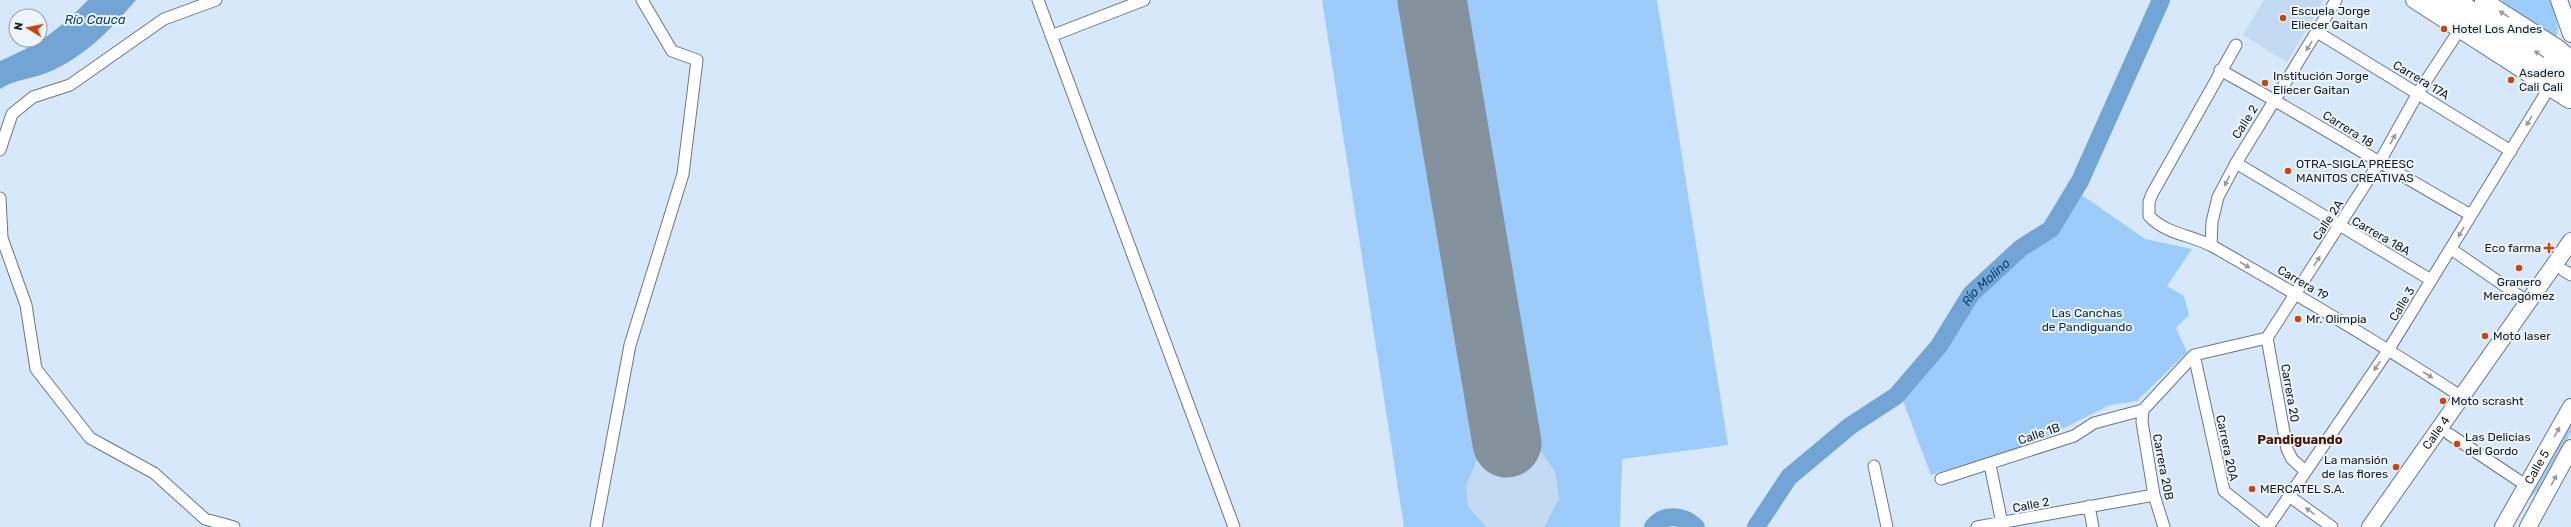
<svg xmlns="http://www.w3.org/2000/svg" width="2571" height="527" font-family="Rubik,sans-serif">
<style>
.built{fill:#c3dbf2}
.green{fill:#9dccfa}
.water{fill:#72a5d5}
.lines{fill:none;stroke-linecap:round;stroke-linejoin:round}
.river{stroke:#72a5d5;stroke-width:18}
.runway{stroke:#84929e;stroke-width:69}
.minor-casing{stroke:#687888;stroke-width:13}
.secondary-casing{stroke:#687888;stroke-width:18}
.primary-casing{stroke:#687888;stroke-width:20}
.minor{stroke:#fff;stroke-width:11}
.secondary{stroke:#fff;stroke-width:16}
.primary{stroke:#fff;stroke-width:18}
.oneway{fill:#979a9c}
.poi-dot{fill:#cc4511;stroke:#edf4fb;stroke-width:1.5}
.labels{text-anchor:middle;stroke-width:4;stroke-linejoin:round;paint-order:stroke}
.poi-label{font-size:12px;fill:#171e24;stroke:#edf4fb;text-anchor:start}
.street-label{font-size:12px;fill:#171e24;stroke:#edf4fb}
.park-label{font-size:12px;fill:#042b4b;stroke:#edf4fb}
.water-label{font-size:13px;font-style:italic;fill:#0a4572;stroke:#edf4fb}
.neighbourhood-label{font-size:13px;font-weight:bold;fill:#4a1908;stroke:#edf4fb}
</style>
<rect width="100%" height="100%" fill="#d6e8fa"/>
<!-- built -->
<path class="built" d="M 1323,0 L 1657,0 L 1728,445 L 1622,459 L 1620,527 L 1406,527 Z
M 2264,0 L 2324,0 L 2287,62 L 2243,35 Z"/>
<!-- green -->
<path class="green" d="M 1322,0 L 1403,0 L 1478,457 L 1466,486 L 1468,507 L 1487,527 L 1404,527 Z
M 1464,0 L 1657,0 L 1728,445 L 1622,459 L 1620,527 L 1544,527 L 1559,499 L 1555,472 L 1539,448 Z
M 2502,0 L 2553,0 L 2558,29 L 2556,39 L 2503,4 Z
M 2082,195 L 2145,239 L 2192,249 L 2167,286 L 2184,296 L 2189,315 L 2176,328 L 2187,352 L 2137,401 L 2110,405 L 2032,444 L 1931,475 L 1903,401 L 1936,363 L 1975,300 L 2021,259 L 2058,234 Z
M 2571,422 L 2571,432 L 2541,487 L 2530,498 Z"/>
<!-- water -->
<path class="water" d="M 88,0 L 136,0 C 110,30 86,56 49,72 C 33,79 15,79 0,89 L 0,61 C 40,43 57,32 88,0 Z"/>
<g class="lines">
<!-- river -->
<g class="river">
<path d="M 1653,527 C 1664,513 1683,515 1696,527"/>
<path id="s1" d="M 1756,527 L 1789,477 L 1850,426 L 1896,396 L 1939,346 L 1971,294 L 2021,248 L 2051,229 L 2080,181 L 2161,0"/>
</g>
<!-- runway -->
<path class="runway" d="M 1432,0 L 1507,443"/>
<defs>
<path id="minor" d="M 1038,0 L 1234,527
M 2317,32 L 2511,151
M 1051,36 L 1144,0
M 2236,45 L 2152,194 L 2149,202 L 2149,216 C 2167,235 2193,235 2214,247 C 2298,295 2381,344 2462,397
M 2220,70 C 2305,116 2387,168 2471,215
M 0,150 L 12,114 L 33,97 L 70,85 L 164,19 L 216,0
M 2236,163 L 2431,280
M 0,198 L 2,238 L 26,305 L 36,369 L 90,438 L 154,473 L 205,519 L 234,527
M 2211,245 L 2212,222 L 2218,197 L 2236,163 L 2336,0
M 2451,249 L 2528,302
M 2563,270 L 2571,275
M 2267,338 L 2287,449 L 2292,459 L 2305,471
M 2194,355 L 2267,338 L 2379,163 L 2418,93 L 2460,29
M 2194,355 L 2224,491 L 2268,526
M 2143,410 L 2142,422 L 2154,495 L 2164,527
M 2143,410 L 2194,355
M 2449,434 L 2527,486
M 1990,465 L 2002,523
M 1874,466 L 1887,527
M 1941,479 L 2074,436 L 2094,423 L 2143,410
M 2289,496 L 2332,527
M 2089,506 L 2093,527
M 596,527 L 630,345 L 683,174 L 697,60 L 672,51 L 642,0
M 1977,527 L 2154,495
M 2268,527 L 2389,349 L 2549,88"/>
<g id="secondary">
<path d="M 2414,0 L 2569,100"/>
<path d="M 2483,0 L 2558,48 L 2571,59"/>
<path d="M 2559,0 L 2571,34"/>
<path id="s2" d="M 2370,527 L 2571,241"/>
<path id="s3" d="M 2503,527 L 2571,407"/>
<path d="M 2528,527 L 2571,448"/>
</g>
<path id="primary" d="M 2429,0 L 2479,28 L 2571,92
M 2455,0 L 2571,76"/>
</defs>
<!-- minor casing -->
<use href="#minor" class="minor-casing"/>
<!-- secondary casing -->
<use href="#secondary" class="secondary-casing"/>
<!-- primary casing -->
<use href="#primary" class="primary-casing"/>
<!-- minor -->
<use href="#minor" class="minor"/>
<!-- secondary -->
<use href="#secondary" class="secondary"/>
<!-- primary -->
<use href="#primary" class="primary"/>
</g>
<!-- one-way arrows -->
<defs><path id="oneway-solid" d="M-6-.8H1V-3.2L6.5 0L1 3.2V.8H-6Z"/></defs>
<g class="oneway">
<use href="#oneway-solid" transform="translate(2504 14) rotate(-148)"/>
<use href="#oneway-solid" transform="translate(2309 46) rotate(122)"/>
<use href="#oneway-solid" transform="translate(2539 54) rotate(-146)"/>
<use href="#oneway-solid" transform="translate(2529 121) rotate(121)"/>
<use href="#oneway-solid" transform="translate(2393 139) rotate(-61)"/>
<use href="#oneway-solid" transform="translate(2227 181) rotate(117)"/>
<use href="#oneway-solid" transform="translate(2461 232) rotate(120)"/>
<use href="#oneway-solid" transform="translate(2317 261) rotate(-57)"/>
<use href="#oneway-solid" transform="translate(2245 265) rotate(30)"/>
<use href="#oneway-solid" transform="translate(2377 366) rotate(125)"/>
<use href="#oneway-solid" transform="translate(2428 375) rotate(33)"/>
<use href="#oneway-solid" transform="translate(2557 432) rotate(-61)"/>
<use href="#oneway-solid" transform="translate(2554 480) rotate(-62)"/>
<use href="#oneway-solid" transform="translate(2310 511) rotate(-144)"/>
</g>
<!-- markers -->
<g class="poi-dot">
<circle cx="2283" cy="18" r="4"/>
<circle cx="2444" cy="29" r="4"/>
<circle cx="2511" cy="80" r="4"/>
<circle cx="2265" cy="83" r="4"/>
<circle cx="2288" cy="171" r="4"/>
<path d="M2547 242h4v4h4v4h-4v4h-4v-4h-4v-4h4z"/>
<circle cx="2519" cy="268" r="4"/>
<circle cx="2298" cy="319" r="4"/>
<circle cx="2485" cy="336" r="4"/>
<circle cx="2443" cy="401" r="4"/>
<circle cx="2457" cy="444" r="4"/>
<circle cx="2396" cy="467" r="4"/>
<circle cx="2252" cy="489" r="4"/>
</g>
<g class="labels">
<!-- poi labels -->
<g class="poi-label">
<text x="2291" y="15">Escuela Jorge<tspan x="2291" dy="14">Eliecer Gaitan</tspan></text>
<text x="2452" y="33">Hotel Los Andes</text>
<text x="2519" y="77">Asadero<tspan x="2519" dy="14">Cali Cali</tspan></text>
<text x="2273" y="80">Institución Jorge<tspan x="2273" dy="14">Eliecer Gaitan</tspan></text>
<text x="2296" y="168">OTRA-SIGLA PREESC<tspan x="2296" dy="14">MANITOS CREATIVAS</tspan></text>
<text x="2541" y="252" text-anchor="end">Eco farma</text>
<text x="2519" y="286" text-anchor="middle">Granero<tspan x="2519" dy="14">Mercagómez</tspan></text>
<text x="2306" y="323">Mr. Olimpia</text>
<text x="2493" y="340">Moto laser</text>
<text x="2451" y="405">Moto scrasht</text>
<text x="2465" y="441">Las Delicias<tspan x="2465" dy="14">del Gordo</tspan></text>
<text x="2388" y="464" text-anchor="end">La mansión<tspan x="2388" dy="14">de las flores</tspan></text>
<text x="2260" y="493">MERCATEL S.A.</text>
</g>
<!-- street labels -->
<g class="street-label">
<text transform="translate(2421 80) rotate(31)" y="4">Carrera 17A</text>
<text transform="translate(2245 122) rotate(-58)" y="4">Calle 2</text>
<text transform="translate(2348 129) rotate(32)" y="4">Carrera 18</text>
<text transform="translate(2328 220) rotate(-57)" y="4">Calle 2A</text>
<text transform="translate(2381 236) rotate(30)" y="4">Carrera 18A</text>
<text transform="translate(2303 283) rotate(30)" y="4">Carrera 19</text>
<text transform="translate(2402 304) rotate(-59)" y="4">Calle 3</text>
<text transform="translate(2290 393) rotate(80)" y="4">Carrera 20</text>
<text dy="4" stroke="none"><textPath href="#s2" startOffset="115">Calle 4</textPath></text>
<text transform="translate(2039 434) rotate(-19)" y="4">Calle 1B</text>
<text transform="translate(2227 448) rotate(78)" y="4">Carrera 20A</text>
<text transform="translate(2163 467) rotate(79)" y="4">Carrera 20B</text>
<text dy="4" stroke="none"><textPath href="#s3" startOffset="69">Calle 5</textPath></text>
<text transform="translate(2031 505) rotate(-11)" y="4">Calle 2</text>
</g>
<!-- park labels -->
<g class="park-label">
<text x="2087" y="317">Las Canchas<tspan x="2087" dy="14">de Pandiguando</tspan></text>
</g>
<!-- water labels -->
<g class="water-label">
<text x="95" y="24">Río Cauca</text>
<text dy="5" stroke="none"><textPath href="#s1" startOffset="340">Río Molino</textPath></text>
</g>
<!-- neighbourhood labels -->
<g class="neighbourhood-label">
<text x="2300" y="444">Pandiguando</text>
</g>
</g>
<!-- north arrow -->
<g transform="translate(28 28) rotate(280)"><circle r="19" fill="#edf4fb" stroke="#979ea5"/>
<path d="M0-3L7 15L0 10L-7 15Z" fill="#cc4511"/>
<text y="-6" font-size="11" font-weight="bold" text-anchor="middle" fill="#171e24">N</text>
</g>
</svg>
